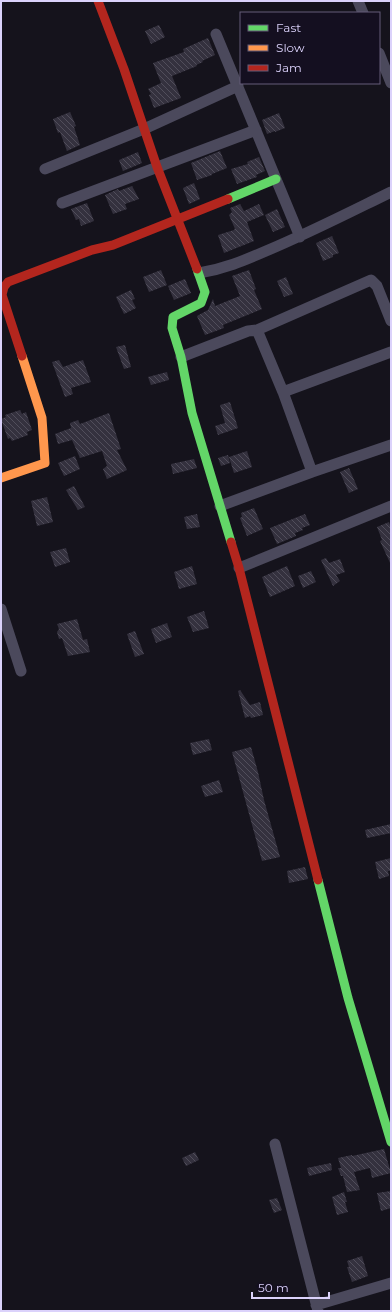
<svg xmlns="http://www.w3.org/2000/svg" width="392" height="1312" font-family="Montserrat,sans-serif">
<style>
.building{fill:url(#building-back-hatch)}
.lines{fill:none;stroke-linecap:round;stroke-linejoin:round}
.street{stroke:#4b495c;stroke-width:11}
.fast{stroke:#63d668;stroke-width:9}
.slow{stroke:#ff974d;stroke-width:9}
.jam{stroke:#b3261e;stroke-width:9}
</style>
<defs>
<pattern id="building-back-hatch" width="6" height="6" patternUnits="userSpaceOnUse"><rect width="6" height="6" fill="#34313e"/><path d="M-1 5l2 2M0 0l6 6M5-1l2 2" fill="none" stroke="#514e5b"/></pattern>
</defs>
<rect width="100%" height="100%" fill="#15131c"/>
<!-- building -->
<path class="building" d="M 159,25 L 165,37 L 151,44 L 145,31 Z
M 208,38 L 215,55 L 202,61 L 203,62 L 196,65 L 197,66 L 172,76 L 181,98 L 154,108 L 149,95 L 151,94 L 148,89 L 161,83 L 153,63 L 184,52 L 183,49 Z
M 70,112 L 76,126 L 74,127 L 80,145 L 67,151 L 60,132 L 58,133 L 53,119 Z
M 279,113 L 285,128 L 275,132 L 275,131 L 267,134 L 262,120 Z
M 220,151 L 227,168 L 212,174 L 212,175 L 197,180 L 191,163 Z
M 138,152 L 142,163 L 123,171 L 119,160 Z
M 259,157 L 265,171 L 256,175 L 257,177 L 237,184 L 231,169 L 248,164 L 247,162 Z
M 194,183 L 200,199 L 189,204 L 183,188 Z
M 132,186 L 139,199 L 125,204 L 127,209 L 113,214 L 105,195 L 118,189 L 119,191 Z
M 87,203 L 94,221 L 81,226 L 79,219 L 76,220 L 71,209 Z
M 240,204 L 244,211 L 259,204 L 264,215 L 247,222 L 254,241 L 224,253 L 218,235 L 234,230 L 234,229 L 235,229 L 229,215 L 232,212 L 230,208 Z
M 277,209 L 285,227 L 273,232 L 265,215 Z
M 332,236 L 339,253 L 333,255 L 333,257 L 323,261 L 316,243 Z
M 161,270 L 167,285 L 149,292 L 143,277 Z
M 249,270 L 256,289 L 254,290 L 262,309 L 223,325 L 224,328 L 205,335 L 197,316 L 208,310 L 213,299 L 215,306 L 240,296 L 232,276 Z
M 286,277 L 293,294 L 284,297 L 277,281 Z
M 185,279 L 191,293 L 174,300 L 168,286 Z
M 131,290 L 135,299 L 132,300 L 136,308 L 124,314 L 116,297 Z
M 125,345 L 131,367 L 124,369 L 116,347 Z
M 59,360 L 63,367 L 83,360 L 91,382 L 71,388 L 73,394 L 65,397 L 52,362 Z
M 167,372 L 169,380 L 151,385 L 148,377 Z
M 230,402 L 238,428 L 218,435 L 215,426 L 225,423 L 220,405 Z
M 20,410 L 22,414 L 26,412 L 32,430 L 27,432 L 28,435 L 12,441 L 10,438 L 8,439 L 1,419 L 6,417 L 5,415 Z
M 109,413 L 121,449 L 117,450 L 127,470 L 107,479 L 103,469 L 107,466 L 102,451 L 80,458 L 72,440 L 58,444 L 55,434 L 71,428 L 70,423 L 78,420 L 80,424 Z
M 247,451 L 252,467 L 234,473 L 229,457 Z
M 228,455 L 230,463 L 221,466 L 218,458 Z
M 75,456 L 80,469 L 64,476 L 58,463 Z
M 194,459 L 197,468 L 173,474 L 171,464 Z
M 349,468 L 358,489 L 349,493 L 340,472 Z
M 74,486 L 85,507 L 78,510 L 66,490 Z
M 47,497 L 53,522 L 37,526 L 31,501 Z
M 254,508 L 263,529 L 247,536 L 240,518 L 242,517 L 241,513 Z
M 197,514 L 200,527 L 187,529 L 184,517 Z
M 305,514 L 310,525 L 302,528 L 303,530 L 295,533 L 296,536 L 277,544 L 270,528 Z
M 389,522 L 391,528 L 391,565 L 380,541 L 382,540 L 377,527 Z
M 66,548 L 70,562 L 55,567 L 50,552 Z
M 326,558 L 329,563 L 340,559 L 345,572 L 336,575 L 340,581 L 333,586 L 321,560 Z
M 192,566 L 197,584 L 179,589 L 174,572 Z
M 287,566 L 295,586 L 270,597 L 262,577 Z
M 311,571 L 316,582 L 303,588 L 298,576 Z
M 204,611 L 209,628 L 193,632 L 187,617 Z
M 77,619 L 83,640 L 87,639 L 90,652 L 68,656 L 62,638 L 59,639 L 57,632 L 59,629 L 57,624 Z
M 167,623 L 172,637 L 156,643 L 151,629 Z
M 135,631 L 144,654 L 135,657 L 127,634 Z
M 240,690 L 250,705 L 260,702 L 263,715 L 251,718 L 250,716 L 245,718 L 238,691 Z
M 209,739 L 212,750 L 193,755 L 190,743 Z
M 251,747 L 258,772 L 264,800 L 280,857 L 262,861 L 232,752 Z
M 219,780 L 223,792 L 205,797 L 201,786 Z
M 391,824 L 391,833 L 367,838 L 365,830 Z
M 391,858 L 391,871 L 388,871 L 389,876 L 379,879 L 375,862 Z
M 305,867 L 308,879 L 289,883 L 287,871 Z
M 384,1149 L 391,1173 L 372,1178 L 370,1168 L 354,1172 L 360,1190 L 347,1192 L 343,1176 L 341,1176 L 338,1168 L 341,1168 L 338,1158 L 352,1155 L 352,1156 Z
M 195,1152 L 199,1160 L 186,1166 L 182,1158 Z
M 331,1163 L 332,1170 L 309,1176 L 307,1168 Z
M 391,1191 L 391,1208 L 381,1211 L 377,1193 Z
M 344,1192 L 347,1202 L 345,1202 L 348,1212 L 337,1215 L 332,1197 Z
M 277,1198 L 282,1210 L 274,1213 L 269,1200 Z
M 362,1256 L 368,1276 L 352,1282 L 347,1267 L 349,1267 L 347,1261 Z"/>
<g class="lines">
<!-- street -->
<path class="street" d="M 358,1 L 363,13
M 216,34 L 300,237
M 379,53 L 391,83
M 45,169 L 144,129 L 238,86
M 62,203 L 256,130
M 199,273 C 224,269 243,261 266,251 C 309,233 350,212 391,192
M 257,330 L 283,392 L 312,472
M 181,357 L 248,331 L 257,330 L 371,280 L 377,286 L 391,321
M 283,392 L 391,352
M 220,506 L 312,472 L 391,445
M 239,568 L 391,506
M 1,609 L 21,671
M 275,1144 L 318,1311
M 316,1305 L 391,1283"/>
<!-- fast -->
<path class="fast" d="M 228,199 L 276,179
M 197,269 L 205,292 L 201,303 L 173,317 L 172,328 L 181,357 L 192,413 L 231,542
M 318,880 L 348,998 L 391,1142"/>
<!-- slow -->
<path class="slow" d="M 1,478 L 45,463 L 42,418 L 22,356"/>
<!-- jam -->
<path class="jam" d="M 98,1 L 124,69 L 157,167 L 197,269
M 22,356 L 2,295 L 4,287 L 8,282 L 92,250 L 113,245 L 228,199
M 231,542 L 239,568 L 318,880"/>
</g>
<!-- border -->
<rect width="392" height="1312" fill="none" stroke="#dbd2fb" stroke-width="4"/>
<!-- legend -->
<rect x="240" y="12" width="140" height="72" fill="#140f20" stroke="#645d78"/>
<rect x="248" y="25" width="20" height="6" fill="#63d668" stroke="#645d78"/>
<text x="276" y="32" font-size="12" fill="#dbd2fb">Fast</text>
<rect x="248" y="45" width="20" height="6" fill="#ff974d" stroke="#645d78"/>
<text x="276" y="52" font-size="12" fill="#dbd2fb">Slow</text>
<rect x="248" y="65" width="20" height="6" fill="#b3261e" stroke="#645d78"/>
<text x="276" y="72" font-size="12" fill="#dbd2fb">Jam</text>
<!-- scale -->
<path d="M252 1292v6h77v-6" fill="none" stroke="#dbd2fb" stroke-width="2"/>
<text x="258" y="1292" font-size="12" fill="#dbd2fb" stroke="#140f20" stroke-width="3" paint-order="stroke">50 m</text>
</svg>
